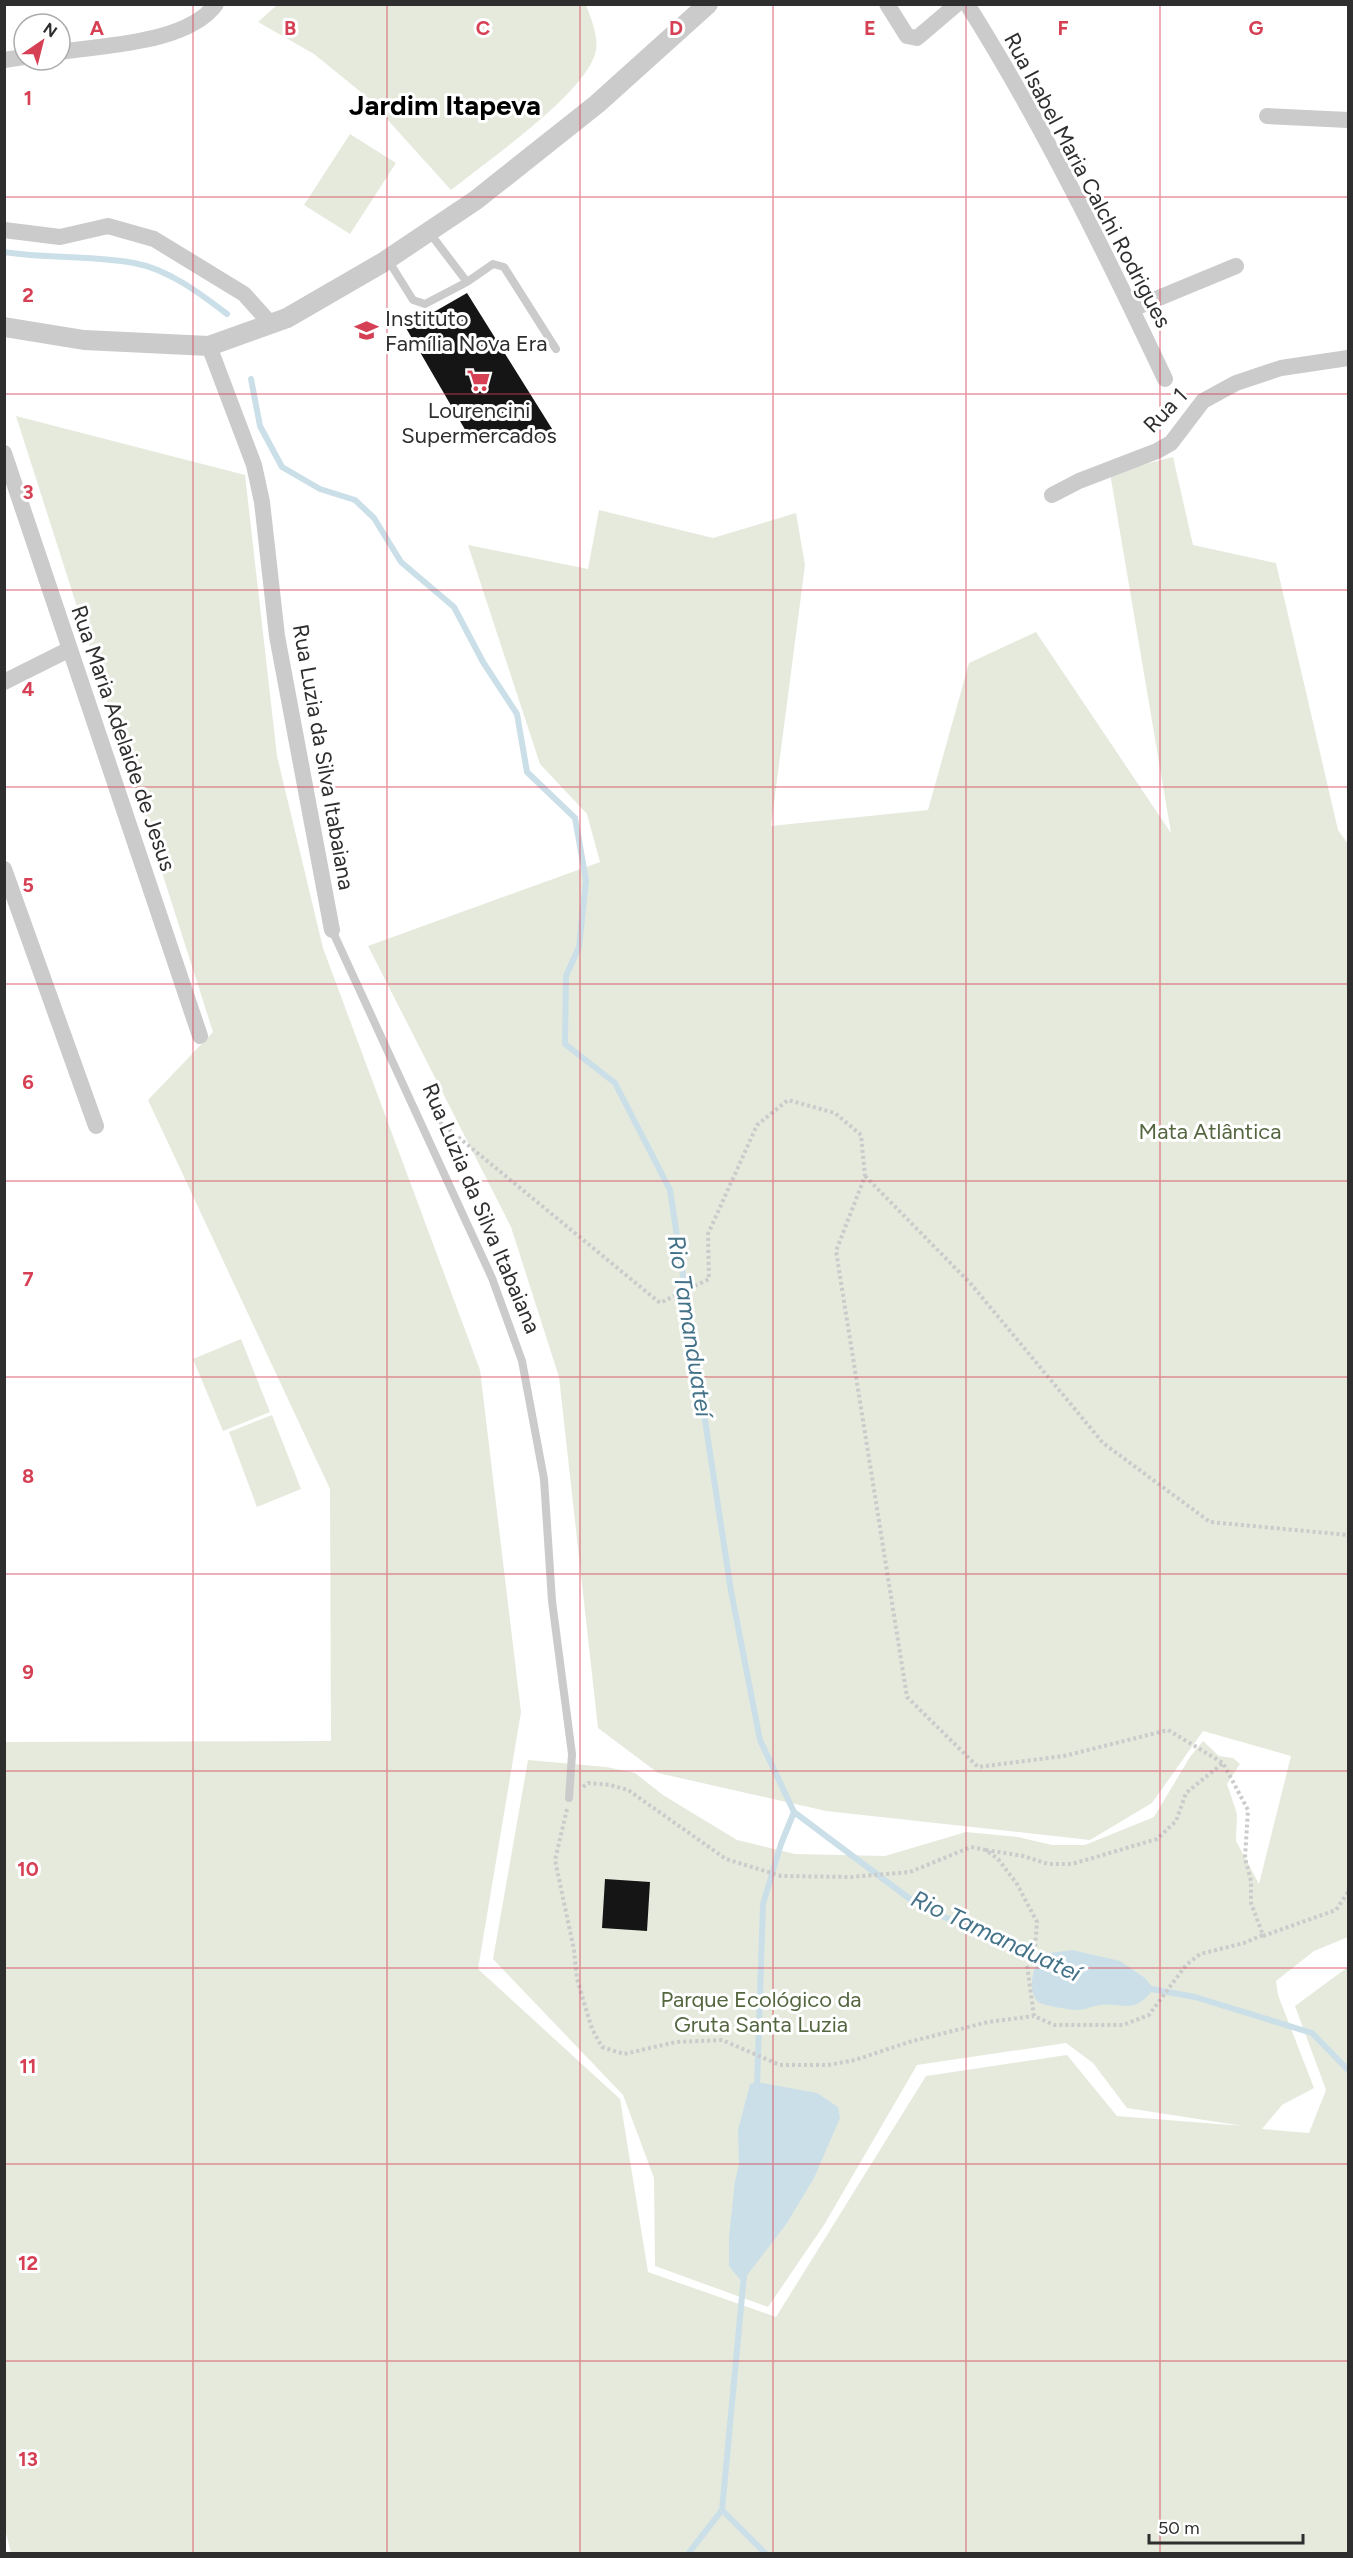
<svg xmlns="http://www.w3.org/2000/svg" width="1353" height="2558" font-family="Figtree,sans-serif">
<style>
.green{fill:#e5eadd}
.water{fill:#cbdfe8}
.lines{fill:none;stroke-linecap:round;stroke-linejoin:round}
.stream{stroke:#cbdfe8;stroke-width:6}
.building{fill:#151515}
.path{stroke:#cbcbcb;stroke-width:4;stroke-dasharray:3 3;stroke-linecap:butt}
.service{stroke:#cbcbcb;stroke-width:8}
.minor{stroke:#cbcbcb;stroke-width:16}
.tertiary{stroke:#cbcbcb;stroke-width:20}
.grid{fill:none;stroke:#d64054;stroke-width:1.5;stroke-opacity:0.55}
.labels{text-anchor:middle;stroke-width:6;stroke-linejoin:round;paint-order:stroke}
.street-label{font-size:22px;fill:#2e2e2e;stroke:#fff}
.poi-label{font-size:22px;fill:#2e2e2e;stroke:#fff;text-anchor:start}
.park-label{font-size:22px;fill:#54663f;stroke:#fff}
.water-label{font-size:24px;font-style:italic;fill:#437289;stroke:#fff}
.district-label{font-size:28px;font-weight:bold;fill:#000;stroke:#fff}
.grid-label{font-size:20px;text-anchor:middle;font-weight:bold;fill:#d64054;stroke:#fff;stroke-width:6;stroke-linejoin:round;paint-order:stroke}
</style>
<rect width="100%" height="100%" fill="#fff"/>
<!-- green -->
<path class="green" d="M 277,5 L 586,5 C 591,18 600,40 595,54 C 583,95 487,161 451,190 L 367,97 L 314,54 L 258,22 Z
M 350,134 L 396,163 L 350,234 L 304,205 Z
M 16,416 L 245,475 L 277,756 L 323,948 L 480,1370 L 521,1712 L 478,1969 L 620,2099 L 648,2272 L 776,2317 L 926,2076 L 1067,2055 L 1117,2116 L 1243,2126 L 1127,2108 L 1093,2063 L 1066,2043 L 917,2065 L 824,2225 L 768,2307 L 655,2266 L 654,2178 L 623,2095 L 493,1959 L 528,1760 L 606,1767 L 635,1773 L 663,1795 L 737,1840 L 795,1854 L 885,1856 L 966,1832 L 1018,1837 L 1052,1845 L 1085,1845 L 1154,1817 L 1190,1757 L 1203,1741 L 1219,1756 L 1233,1758 L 1240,1764 L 1227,1784 L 1237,1814 L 1236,1841 L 1259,1884 L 1291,1756 L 1203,1731 L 1152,1803 L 1090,1840 L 826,1811 L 658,1773 L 598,1728 L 559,1377 L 511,1227 L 368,946 L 600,862 L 587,814 L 540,764 L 468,545 L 588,569 L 599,510 L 713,538 L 796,513 L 805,565 L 771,826 L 928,810 L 969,663 L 1036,632 L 1171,833 L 1110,473 L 1173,457 L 1193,545 L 1276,563 L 1338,830 L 1348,844 L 1348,1937 L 1314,1951 L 1276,1981 L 1278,1995 L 1314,2088 L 1282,2105 L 1262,2129 L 1309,2133 L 1326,2090 L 1295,2006 L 1348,1967 L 1348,2553 L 11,2553 L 4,2525 L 4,1742 L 331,1741 L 330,1489 L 148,1100 L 213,1032 Z
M 241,1339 L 270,1412 L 223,1431 L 193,1359 Z
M 272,1415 L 301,1489 L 257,1507 L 229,1432 Z"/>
<!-- water -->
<path class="water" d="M 1072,1950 L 1120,1961 L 1145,1978 L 1154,1989 C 1132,2016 1125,2002 1100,2005 C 1092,2006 1085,2010 1077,2010 C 1071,2010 1040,2005 1038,2002 C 1026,1988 1034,1966 1042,1954 Z
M 756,2082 L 817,2093 L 838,2107 L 840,2118 L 814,2178 L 787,2223 L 742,2282 L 729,2266 L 729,2237 L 735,2181 L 739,2164 L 738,2130 L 750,2084 Z"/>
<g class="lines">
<!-- stream -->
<path class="stream" d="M 4,252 C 48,259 91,255 134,263 C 168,269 201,294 227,314
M 251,379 L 260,426 L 282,467 L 320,489 L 355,500 L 374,518 L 401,562 L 454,607 L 483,662 L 517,714 L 527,772 L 575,818 L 586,880 L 579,947 L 566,976 L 565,1044 L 615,1083 L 670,1190 L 731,1591 L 760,1740 L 794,1812 L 918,1905 L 1044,1962
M 1146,1988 L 1195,1997 L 1312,2033 L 1348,2070
M 757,2088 L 763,1904 L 781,1844 L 794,1812
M 722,2510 L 766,2554
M 688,2554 L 722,2510 L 744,2275"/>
</g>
<!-- building -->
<path class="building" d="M 467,293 L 559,440 L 467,433 L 406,328 Z
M 605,1879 L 650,1882 L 647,1931 L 602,1928 Z"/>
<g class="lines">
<!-- path -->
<path class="path" d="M 435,1118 L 660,1303 L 709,1279 L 708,1234 L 757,1125 L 788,1100 L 835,1113 L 861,1135 L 865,1176 L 836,1251 L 907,1697 L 978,1767 L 1064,1756 L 1168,1730 L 1223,1763
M 865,1176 L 971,1284 L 1103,1443 L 1210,1522 L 1348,1535
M 583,1787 L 588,1783 L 610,1785 L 628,1790 L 726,1859 L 781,1876 L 852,1877 L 910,1872 L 971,1847 L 986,1850 L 998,1859 L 1017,1884 L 1037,1922 L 1035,1948 L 1027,1965 L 1034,2016 L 1054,2025 L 1123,2025 L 1149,2015 L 1186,1965 L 1200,1954 L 1244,1943 L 1263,1935 L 1251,1903 L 1251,1881 L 1245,1858 L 1248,1810 L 1223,1763 L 1186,1793 L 1176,1821 L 1157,1839 L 1072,1864 L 1048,1864 L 1023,1856 L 986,1850
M 567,1809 L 555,1860 L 574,1950 L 577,1979 L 592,2029 L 602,2047 L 624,2054 L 676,2042 L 722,2040 L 780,2065 L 828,2065 L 855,2060 L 909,2042 L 988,2022 L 1034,2016
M 1263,1936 L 1336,1910 L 1348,1892"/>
<!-- service -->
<path class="service" d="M 429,232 L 467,282 L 493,264 L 504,267 L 556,349
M 388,260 L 413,300 L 425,304 L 467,282
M 332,930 L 492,1278 L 522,1361 L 544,1479 L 552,1601 L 572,1754 L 569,1798"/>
<!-- minor -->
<path class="minor" d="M 887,4 L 907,36 L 917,38 L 957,4
M 967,4 C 1042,123 1105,252 1165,379
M 60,52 C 105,45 188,43 216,4
M 4,60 L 24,57
M 1267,116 L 1348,120
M 4,230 L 60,237 L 108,226 L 154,239 L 244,294 L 271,324
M 1132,309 L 1236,266
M 209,346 L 254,465 L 262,502 L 277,636 L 332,930
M 4,453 L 200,1036
M 1052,495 L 1079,481 L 1157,451 L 1171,443 L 1203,401 L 1236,383 L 1281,368 L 1348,358
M 4,682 L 70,649
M 4,869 L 96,1126"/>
<!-- tertiary -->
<path class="tertiary" d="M 4,327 L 84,340 L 209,346 L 287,318 L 382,263 L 476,200 L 597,104 L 708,4"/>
</g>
<!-- grid -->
<path class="grid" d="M 193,4 L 193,2554M 387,4 L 387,2554M 580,4 L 580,2554M 773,4 L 773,2554M 966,4 L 966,2554M 1160,4 L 1160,2554M 4,197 L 1348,197M 4,394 L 1348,394M 4,590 L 1348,590M 4,787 L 1348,787M 4,984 L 1348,984M 4,1181 L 1348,1181M 4,1377 L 1348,1377M 4,1574 L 1348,1574M 4,1771 L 1348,1771M 4,1968 L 1348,1968M 4,2164 L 1348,2164M 4,2361 L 1348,2361"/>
<!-- icons -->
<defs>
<symbol id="school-bare" viewBox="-9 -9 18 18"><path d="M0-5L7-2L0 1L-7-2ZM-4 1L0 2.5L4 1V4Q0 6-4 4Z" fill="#d64054" stroke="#fff" stroke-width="2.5" paint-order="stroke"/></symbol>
<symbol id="supermarket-bare" viewBox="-9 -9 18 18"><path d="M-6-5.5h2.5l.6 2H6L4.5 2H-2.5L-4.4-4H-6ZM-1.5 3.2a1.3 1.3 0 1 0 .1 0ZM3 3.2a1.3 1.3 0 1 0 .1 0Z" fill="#d64054" stroke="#fff" stroke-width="2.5" paint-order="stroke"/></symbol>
</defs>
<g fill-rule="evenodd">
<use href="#school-bare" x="350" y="314" width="33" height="33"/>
<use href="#supermarket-bare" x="462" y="364" width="33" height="33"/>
</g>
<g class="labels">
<!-- street labels -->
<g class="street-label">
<text transform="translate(1088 180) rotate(62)" y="8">Rua Isabel Maria Calchi Rodrigues</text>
<text transform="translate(1165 410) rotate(-46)" y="8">Rua 1</text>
<text transform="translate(124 738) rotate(71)" y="8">Rua Maria Adelaide de Jesus</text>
<text transform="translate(324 757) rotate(80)" y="8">Rua Luzia da Silva Itabaiana</text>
<text transform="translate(482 1208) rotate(67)" y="8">Rua Luzia da Silva Itabaiana</text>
</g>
<!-- poi labels -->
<g class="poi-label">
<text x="385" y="326">Instituto<tspan x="385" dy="25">Família Nova Era</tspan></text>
<text x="479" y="418" text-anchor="middle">Lourencini<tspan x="479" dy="25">Supermercados</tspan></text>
</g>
<!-- park labels -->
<g class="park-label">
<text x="1210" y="1139">Mata Atlântica</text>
<text x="761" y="2007">Parque Ecológico da<tspan x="761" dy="25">Gruta Santa Luzia</tspan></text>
</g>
<!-- water labels -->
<g class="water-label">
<text transform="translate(690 1326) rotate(81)" y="8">Rio Tamanduateí</text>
<text transform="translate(996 1936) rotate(25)" y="8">Rio Tamanduateí</text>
</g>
<!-- district labels -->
<g class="district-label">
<text x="445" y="115">Jardim Itapeva</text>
</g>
</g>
<g class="grid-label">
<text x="97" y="35">A</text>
<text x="290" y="35">B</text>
<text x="483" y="35">C</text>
<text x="676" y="35">D</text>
<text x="870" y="35">E</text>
<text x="1063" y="35">F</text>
<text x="1256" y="35">G</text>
<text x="28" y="105">1</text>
<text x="28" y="302">2</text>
<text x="28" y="499">3</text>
<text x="28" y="696">4</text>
<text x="28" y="892">5</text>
<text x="28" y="1089">6</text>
<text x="28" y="1286">7</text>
<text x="28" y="1483">8</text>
<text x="28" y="1679">9</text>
<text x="28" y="1876">10</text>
<text x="28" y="2073">11</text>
<text x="28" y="2270">12</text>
<text x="28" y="2466">13</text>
</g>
<!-- border -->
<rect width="1353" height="2558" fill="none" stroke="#2e2e2e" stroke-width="12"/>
<!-- north arrow -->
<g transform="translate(42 42) rotate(35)"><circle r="28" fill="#ffffff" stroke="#ababab" stroke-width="1.5"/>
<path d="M0-4.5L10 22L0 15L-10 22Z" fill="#d64054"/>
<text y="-9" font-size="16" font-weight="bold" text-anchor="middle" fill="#2e2e2e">N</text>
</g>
<!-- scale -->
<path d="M1149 2534v9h154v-9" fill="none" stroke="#2e2e2e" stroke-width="3"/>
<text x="1158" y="2534" font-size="18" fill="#2e2e2e" stroke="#ffffff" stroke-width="4.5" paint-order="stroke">50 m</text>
</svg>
